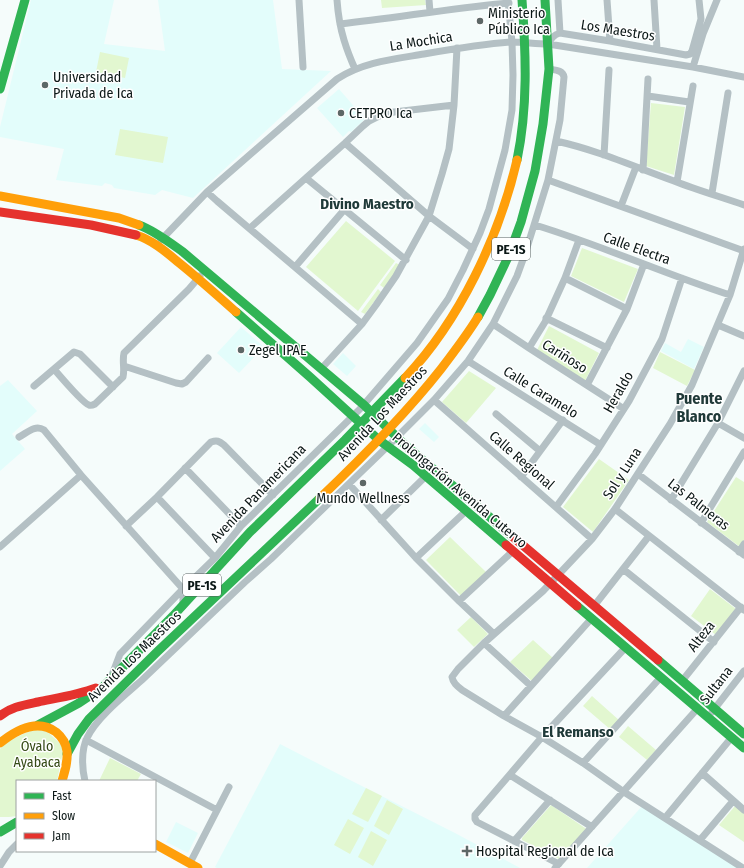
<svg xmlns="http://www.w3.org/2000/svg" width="744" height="868" font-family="'Fira Sans Condensed',sans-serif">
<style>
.built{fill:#e3fdfb}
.green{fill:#e2f7d0}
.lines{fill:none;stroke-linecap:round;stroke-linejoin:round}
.street{stroke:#b4c0c4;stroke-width:7}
.fast{stroke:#30b455;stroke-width:9}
.slow{stroke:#ff9f0a;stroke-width:9}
.jam{stroke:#e5322d;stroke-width:9}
.poi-dot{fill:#5d6766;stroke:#fff;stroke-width:1.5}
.labels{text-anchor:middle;stroke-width:3;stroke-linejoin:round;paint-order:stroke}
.shield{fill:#fff;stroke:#545d5c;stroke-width:1}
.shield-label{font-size:13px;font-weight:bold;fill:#0b1716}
.poi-label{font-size:14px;fill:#0b1716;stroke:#fff;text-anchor:start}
.street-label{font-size:14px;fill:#0b1716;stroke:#fff}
.park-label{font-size:14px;fill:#364b17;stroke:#fff}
.neighbourhood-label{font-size:15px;font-weight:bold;fill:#203a39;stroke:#fff}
.quarter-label{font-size:16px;font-weight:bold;fill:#203a39;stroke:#fff}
</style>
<rect width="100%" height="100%" fill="#f5fcfb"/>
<!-- built -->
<path class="built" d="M 31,0 L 114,0 L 104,44 L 165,51 L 158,0 L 273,0 L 282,69 L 331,71 L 193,198 L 162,190 L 155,195 L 114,188 L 112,185 L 105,183 L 102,186 L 56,180 L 64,149 L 0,137 L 0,127 Z
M 339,89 L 365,119 L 351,132 L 349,131 L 343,137 L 317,108 Z
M 241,327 L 264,347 L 239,373 L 217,353 Z
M 688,339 L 704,347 L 694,369 L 661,351 L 665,343 L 681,352 Z
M 343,353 L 356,366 L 347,376 L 333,364 Z
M 8,380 L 37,411 L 12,434 L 25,449 L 0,471 L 0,386 Z
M 425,423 L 439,437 L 434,442 L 419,429 Z
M 280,744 L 346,778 L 455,833 L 520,868 L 217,868 L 215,867 Z
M 643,805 L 739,868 L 587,868 Z
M 176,822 L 198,833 L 188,853 L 166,842 Z"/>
<!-- green -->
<path class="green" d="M 381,0 L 425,0 L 426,5 L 382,8 Z
M 100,52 L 129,58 L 125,78 L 96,72 Z
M 651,103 L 685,107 L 674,175 L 646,166 Z
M 120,129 L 168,137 L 163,163 L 115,155 Z
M 346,221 L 395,261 L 358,311 L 306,267 Z
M 582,248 L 638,269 L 624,302 L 571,276 Z
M 396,263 L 400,265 L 384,288 L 380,285 Z
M 378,289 L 381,292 L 365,314 L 361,312 Z
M 549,326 L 599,353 L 585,381 L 537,350 Z
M 660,352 L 695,370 L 687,386 L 653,368 Z
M 469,371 L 496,388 L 466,423 L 442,402 Z
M 599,459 L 629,480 L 593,532 L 563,507 Z
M 736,477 L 744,482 L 744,540 L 740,547 L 707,522 Z
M 450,537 L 486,572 L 461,596 L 426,560 Z
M 710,589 L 736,609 L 716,635 L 691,616 Z
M 471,617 L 488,634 L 474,647 L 457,630 Z
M 533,640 L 553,658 L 533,682 L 510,662 Z
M 592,696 L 620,721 L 611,730 L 583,706 Z
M 41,726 L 64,747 L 57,781 L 17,781 L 17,816 L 9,817 L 0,817 L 0,749 L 6,742 Z
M 628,726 L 656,750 L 647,760 L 619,737 Z
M 110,758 L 141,774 L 137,781 L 99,781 Z
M 366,788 L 382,796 L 368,822 L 352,814 Z
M 387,800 L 403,809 L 389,835 L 374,826 Z
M 551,805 L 588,830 L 561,860 L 522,840 L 522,838 Z
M 735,806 L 744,813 L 744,842 L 719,825 Z
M 348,819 L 364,828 L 350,854 L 334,845 Z
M 371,831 L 387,840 L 373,866 L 358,857 Z"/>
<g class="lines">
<!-- street -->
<path class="street" d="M 299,0 L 303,67
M 337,0 C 338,14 340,27 344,40 C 347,50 351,60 355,69
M 429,0 L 430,12
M 558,0 L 560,33
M 607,0 L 610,41
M 654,0 L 657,49
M 340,24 C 396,18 452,8 509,3
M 548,44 C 551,39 553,35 560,33 L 610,41 L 686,55 L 690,54 L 692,51 L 701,19 L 699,0
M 693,67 L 703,34 L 717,0
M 648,96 L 689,102
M 556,141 C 597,150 635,167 674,181 C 697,190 721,197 744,205
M 345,143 L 429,216 L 473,249
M 604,155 L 609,70
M 643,170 L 648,79
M 306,178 L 406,260
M 548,180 L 744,251
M 677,182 L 693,86
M 207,192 L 217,201 L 362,324
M 712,193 L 728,93
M 621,206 L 636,167
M 535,225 C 601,245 664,274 730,295
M 250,228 L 345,143 L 363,126 L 369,121 L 381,115 L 394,112 L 454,105
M 161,240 L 207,192 L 337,79 C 363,62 394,59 424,54 C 453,49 482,44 511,42 C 523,42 536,44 548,44 L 693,67 L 744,77
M 295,267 L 344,210
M 565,278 L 627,309
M 546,318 L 607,348
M 493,324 L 529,348 L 624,409
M 718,325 L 744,336
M 529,348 L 545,322 L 565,278 L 579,240
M 468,361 L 601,445
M 124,366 L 176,383 L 182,384 L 186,382 L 208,358
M 54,369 C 60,376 83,403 89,405 C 91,406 93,405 95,404 L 123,377 C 125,369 122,361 124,353 L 189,289 L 200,276
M 321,369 L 362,324 L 376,305 L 396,276 L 429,216 L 442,174 L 449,149 L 454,105 L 457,48
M 587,385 L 627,309 L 644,264
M 34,386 L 74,352 L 80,354 L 113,387
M 434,400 L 592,539
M 496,414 L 540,451
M 718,423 L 744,438
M 19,437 C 27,433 35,424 44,430 L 81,475 L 183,589 L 183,606
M 185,468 L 241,526
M 638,474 L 744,555
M 521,477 L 563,420
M 349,484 L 416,558 L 459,601 L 494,634
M 157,497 L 215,558
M 671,500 L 718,423 L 744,371
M 556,507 L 595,454 L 629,401 L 662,339 L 682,278
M 615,509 L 744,610
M 381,520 L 426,476
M 701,523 L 744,452
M 126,526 L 157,497 L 211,442 C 217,440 219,441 224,445 L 273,495
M 0,547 L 81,475
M 739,552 L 744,544
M 416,558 L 466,511
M 623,569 L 714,642
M 459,601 L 513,551
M 594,606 L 649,536
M 484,643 L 531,686
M 112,675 L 120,654 L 183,589 L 215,558 L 241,526 L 360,409 L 417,343 L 448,299 L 463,270 L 480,233 L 489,209 L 505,150 L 512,110 L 513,75 L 512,42 L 508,0
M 682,681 L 741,607
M 712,712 L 744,671
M 504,716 L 592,618
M 86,740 L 217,810
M 583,763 L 661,677
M 702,773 L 744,810
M 510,775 L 592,827
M 85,781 C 82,769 81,750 87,738 C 96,718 125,695 142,680 L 245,582 L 271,559 L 388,446 L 434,400 L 468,361 L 493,324 L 517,276 L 525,254 L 548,180 L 560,120 L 564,77 C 563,70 555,70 549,69
M 665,818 L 732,737
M 700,840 L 733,801
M 514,841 L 550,800
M 190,863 L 229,787
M 559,864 L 477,822 L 475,819 L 475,815 L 542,737 L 626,647
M 0,866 L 9,852 L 17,844
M 555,868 L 698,708
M 743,868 L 624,792 L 583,763 L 542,737 L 504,716 L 462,690 C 457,686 453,683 452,677 L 458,669 L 484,643 L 543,591 L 592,539 L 615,509 L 670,424 L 692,385 L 730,295 L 744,249"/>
<!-- fast -->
<path class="fast" d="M 0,89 L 25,0
M 517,160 C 528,107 526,54 522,0
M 139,225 C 155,231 169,242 183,252 L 364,405 L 405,445 L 512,536
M 236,312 L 310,377 L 379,440 L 413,465 L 506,545
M 478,317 L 490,295 L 509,255 L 521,222 L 535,171 L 543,124 L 549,69 L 545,0
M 577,606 L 744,748
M 658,660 L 744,734
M 38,725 L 79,703 L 103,687 L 173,616 L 250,532 L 345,440 L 405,378
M 67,754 L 78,734 L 89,719 L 158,651 L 320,498
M 0,832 L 17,822"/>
<!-- slow -->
<path class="slow" d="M 0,196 L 119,218 L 139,225
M 136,235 C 152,240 165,251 178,262 C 198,278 217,295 236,312
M 405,378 C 460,320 499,237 517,160
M 320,498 C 363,457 404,416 441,369 C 454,352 467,335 478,317
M 0,743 C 16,730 37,718 56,732 C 62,737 66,743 67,751 C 68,761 65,771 62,781
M 155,844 L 198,868"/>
<!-- jam -->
<path class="jam" d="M 0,212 L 91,225 L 136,235
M 512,536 L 658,660
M 506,545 L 577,606
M 0,716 C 11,707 24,705 38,702 C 57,698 77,695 96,688"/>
</g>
<!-- markers -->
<g class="poi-dot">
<circle cx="480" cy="21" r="4"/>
<circle cx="45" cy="85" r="4"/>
<circle cx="341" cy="113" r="4"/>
<circle cx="241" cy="350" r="4"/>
<circle cx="363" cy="483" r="4"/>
<path d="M465 845h4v4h4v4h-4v4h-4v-4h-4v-4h4z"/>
</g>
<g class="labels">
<!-- shield labels -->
<g class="shield">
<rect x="492" y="238" width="38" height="22" rx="3"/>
<rect x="183" y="574" width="38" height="22" rx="3"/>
</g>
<g class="shield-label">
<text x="511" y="254">PE-1S</text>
<text x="202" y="590">PE-1S</text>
</g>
<!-- poi labels -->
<g class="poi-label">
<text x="488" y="18">Ministerio<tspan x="488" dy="16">Público Ica</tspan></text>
<text x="53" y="82">Universidad<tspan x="53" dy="16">Privada de Ica</tspan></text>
<text x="349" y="118">CETPRO Ica</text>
<text x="249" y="355">Zegel IPAE</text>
<text x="363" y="503" text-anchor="middle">Mundo Wellness</text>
<text x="476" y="856">Hospital Regional de Ica</text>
</g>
<!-- street labels -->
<g class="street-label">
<text transform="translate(618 30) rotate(9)" y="5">Los Maestros</text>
<text transform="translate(421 41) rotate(-9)" y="5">La Mochica</text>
<text transform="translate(637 248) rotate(20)" y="5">Calle Electra</text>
<text transform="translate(565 356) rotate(32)" y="5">Cariñoso</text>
<text transform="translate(541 392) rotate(32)" y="5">Calle Caramelo</text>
<text transform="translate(618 392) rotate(-60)" y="5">Heraldo</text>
<text transform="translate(382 413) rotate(-47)" y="5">Avenida Los Maestros</text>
<text transform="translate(522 460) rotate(41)" y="5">Calle Regional</text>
<text transform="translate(622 473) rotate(-57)" y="5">Sol y Luna</text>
<text transform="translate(460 490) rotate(40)" y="5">Prolongación Avenida Cutervo</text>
<text transform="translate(258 493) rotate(-46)" y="5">Avenida Panamericana</text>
<text transform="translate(699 504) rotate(38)" y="5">Las Palmeras</text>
<text transform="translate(701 636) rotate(-52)" y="5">Alteza</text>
<text transform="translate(134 656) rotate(-44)" y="5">Avenida Los Maestros</text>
<text transform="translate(716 685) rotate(-52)" y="5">Sultana</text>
</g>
<!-- park labels -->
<g class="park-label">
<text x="37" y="751">Óvalo<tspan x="37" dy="16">Ayabaca</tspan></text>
</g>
<!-- neighbourhood labels -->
<g class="neighbourhood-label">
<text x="367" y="209">Divino Maestro</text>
<text x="578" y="737">El Remanso</text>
</g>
<!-- quarter labels -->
<g class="quarter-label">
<text x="699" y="404">Puente<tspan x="699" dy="18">Blanco</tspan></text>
</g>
</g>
<!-- legend -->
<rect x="16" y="780" width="140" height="72" fill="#ffffff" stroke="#9da2a2"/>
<rect x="24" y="793" width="20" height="6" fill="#30b455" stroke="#9da2a2"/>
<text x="52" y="800" font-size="12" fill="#0b1716">Fast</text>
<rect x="24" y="813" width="20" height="6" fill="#ff9f0a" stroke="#9da2a2"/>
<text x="52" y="820" font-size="12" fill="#0b1716">Slow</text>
<rect x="24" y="833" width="20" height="6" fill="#e5322d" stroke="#9da2a2"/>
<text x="52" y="840" font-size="12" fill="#0b1716">Jam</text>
</svg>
